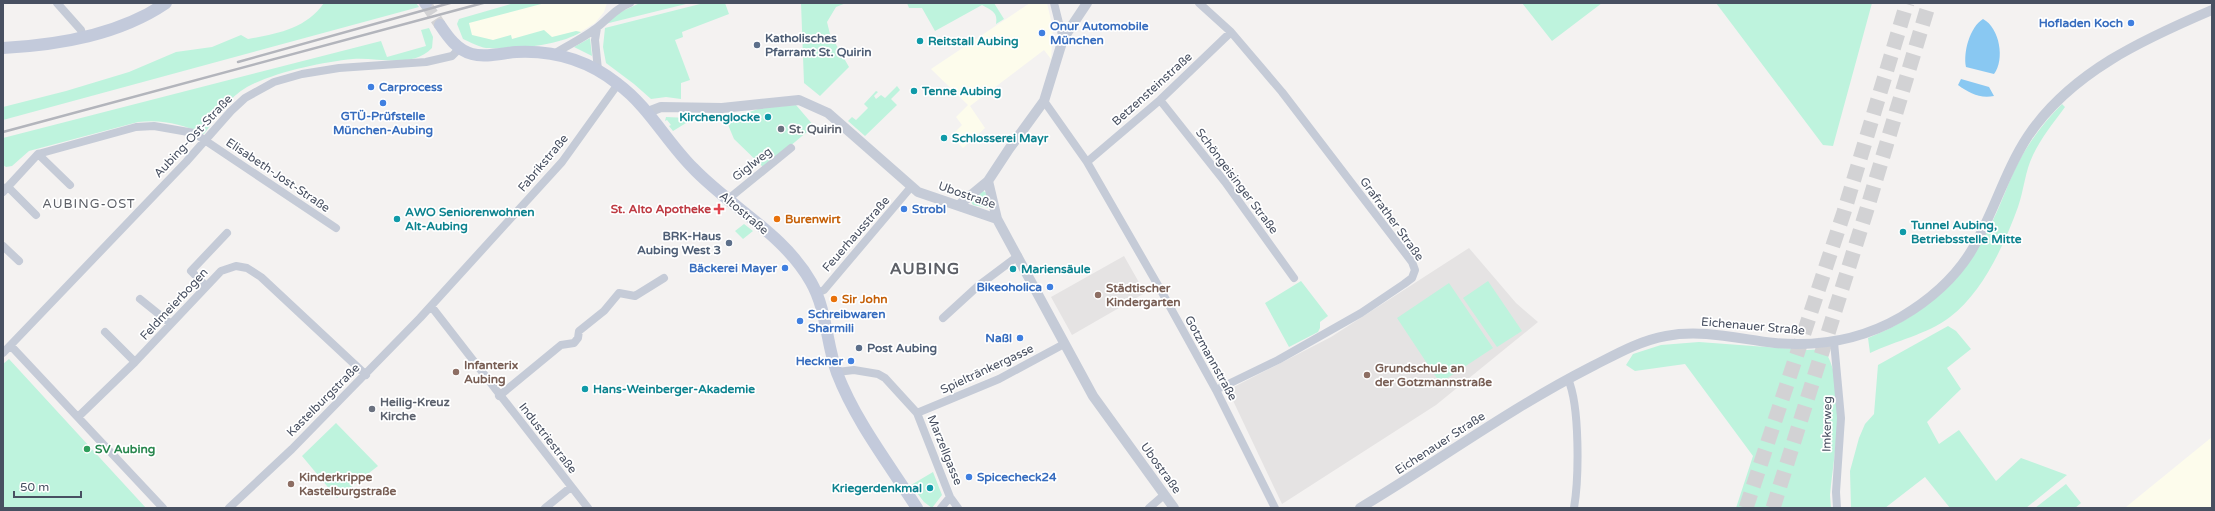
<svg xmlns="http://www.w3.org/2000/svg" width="2215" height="511" font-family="'Varela Round',sans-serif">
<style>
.commercial{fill:#fdfcec}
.education{fill:#e5e3e3}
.green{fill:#bef3dd}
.water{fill:#89c8f2}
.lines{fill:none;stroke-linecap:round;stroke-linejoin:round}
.secondary-tunnel{stroke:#d2d2d4;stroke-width:12;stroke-dasharray:12 6;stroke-linecap:butt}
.motorway-tunnel{stroke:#d2d2d4;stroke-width:15;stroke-dasharray:15 8;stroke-linecap:butt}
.minor{stroke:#c5cbd7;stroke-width:8}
.tertiary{stroke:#c5cbd7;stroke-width:10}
.secondary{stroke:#c3cadb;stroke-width:12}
.rail{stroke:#b3b5bc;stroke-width:2.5}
.shop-dot{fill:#3f7fe0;stroke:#fff;stroke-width:1.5}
.culture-dot{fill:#0f9aa8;stroke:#fff;stroke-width:1.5}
.service-dot{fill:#5c6f8a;stroke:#fff;stroke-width:1.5}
.worship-dot{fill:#6b7280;stroke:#fff;stroke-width:1.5}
.health-dot{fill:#e0444e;stroke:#fff;stroke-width:1.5}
.food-dot{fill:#e8710a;stroke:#fff;stroke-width:1.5}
.education-dot{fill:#8d6e63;stroke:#fff;stroke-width:1.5}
.leisure-dot{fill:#2e9e5b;stroke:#fff;stroke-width:1.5}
.labels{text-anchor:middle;stroke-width:3.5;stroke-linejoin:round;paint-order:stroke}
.shop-label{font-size:12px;font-weight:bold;fill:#366cbe;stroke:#fff;text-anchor:end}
.service-label{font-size:12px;font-weight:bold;fill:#4e5e75;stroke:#fff;text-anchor:start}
.culture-label{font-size:12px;font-weight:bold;fill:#0d838f;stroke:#fff;text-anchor:start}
.street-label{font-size:12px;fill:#485061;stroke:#fff}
.worship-label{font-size:12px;font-weight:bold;fill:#5b616d;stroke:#fff;text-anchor:start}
.health-label{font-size:12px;font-weight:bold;fill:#be3a42;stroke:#fff;text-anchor:end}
.food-label{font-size:12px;font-weight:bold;fill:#c56008;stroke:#fff;text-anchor:start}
.education-label{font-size:12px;font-weight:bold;fill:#785e54;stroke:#fff;text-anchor:start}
.leisure-label{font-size:12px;font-weight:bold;fill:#27864d;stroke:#fff;text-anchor:start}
.neighbourhood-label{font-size:13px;letter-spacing:1px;fill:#5d6067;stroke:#fff}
.district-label{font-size:16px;font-weight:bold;letter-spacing:1px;fill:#5d6067;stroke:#fff}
</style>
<rect width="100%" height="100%" fill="#f4f2f1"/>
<!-- commercial -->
<path class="commercial" d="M 535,3 L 607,3 L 604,12 L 595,23 L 574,36 L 486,47 L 457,24 Z
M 1030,3 L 1047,3 L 1053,29 L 1051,59 L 1044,50 L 970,106 L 985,128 L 963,148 L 951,136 L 962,125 L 956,117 L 968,105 L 931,69 Z
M 2212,437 L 2212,508 L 2124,508 L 2126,507 Z"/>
<!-- education -->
<path class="education" d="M 1469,248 L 1516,303 L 1538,322 L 1436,405 L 1282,504 L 1228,390 L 1331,337 Z
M 1124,256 L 1145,293 L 1072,335 L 1051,297 Z"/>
<!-- green -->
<path class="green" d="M 324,3 L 416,3 L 419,7 L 3,120 L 3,107 L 66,91 L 129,72 L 176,52 L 212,47 L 241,35 L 248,39 C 276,34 306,29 324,3 Z
M 514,3 L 545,3 L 469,23 L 472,35 L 493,40 L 511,35 L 512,39 L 544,30 L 552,37 L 576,31 L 581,32 C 559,46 512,50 486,48 C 479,47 470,42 463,39 L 457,24 L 459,19 Z
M 640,3 L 690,3 L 605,24 L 614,15 Z
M 704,3 L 725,3 L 729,14 L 682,32 L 683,37 L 675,40 L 690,80 L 681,83 L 681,99 L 666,97 L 651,99 L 634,84 L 606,63 L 603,47 L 605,28 Z
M 801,3 L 846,3 L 836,7 L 827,22 L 830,34 L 849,67 L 820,96 L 804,83 Z
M 907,3 L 994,3 L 1004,19 L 996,24 C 998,12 992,11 982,5 L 935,31 L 922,8 L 909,8 Z
M 1522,3 L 1602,3 L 1552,41 Z
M 1716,3 L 1872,3 L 1833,146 L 1823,145 Z
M 429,28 L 433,37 L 432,48 C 412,69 378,57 353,59 C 322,62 275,72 247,87 C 229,97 216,118 204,134 C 182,124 162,119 138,122 L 29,151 L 12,166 L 6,167 L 3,165 L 3,138 L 381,41 L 387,57 L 426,46 L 421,30 Z
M 590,38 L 592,56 L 574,47 Z
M 897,86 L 900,90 L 891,99 L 897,105 L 865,136 L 848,121 L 852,117 L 856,120 L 868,108 L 864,104 L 876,91 L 878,92 L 874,96 L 876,99 L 881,95 L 885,98 Z
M 2062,104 L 2065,107 C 2054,122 2041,138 2033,155 C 2025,171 2024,190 2018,207 C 2004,245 1983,292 1950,317 C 1926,335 1897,340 1870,353 L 1868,338 C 1926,315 1958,282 1989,228 C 2000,208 2007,185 2017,165 C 2029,142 2044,122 2062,104 Z
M 796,105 L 814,126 L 764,168 L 734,139 L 726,120 L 761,108 Z
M 666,117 L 689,118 L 691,120 L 673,131 L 669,126 L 671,125 L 667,120 L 665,121 Z
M 981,190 L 987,193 L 988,208 L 973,205 L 971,202 Z
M 744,224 L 753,231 L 743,239 L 735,231 Z
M 1301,281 L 1328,316 L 1320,322 L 1320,328 L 1318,332 L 1289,347 L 1265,303 Z
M 1488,281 L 1522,331 L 1497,347 L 1463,298 Z
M 1449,283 L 1493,348 L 1440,383 L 1397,318 Z
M 1948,326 L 1956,331 L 1971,349 L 1947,368 L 1961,389 L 1927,422 L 1939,444 L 1959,430 L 1996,481 L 2021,458 L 2067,475 L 2026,508 L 1950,508 L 1925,477 L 1885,508 L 1851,508 L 1850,471 L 1859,438 L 1865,424 L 1874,414 L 1878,365 Z
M 1699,342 L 1807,350 L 1824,349 C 1848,387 1834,452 1830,495 L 1831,508 L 1736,508 L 1753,456 L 1685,364 L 1635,371 L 1626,365 L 1633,354 L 1661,345 Z
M 9,359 L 146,508 L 3,508 L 3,364 Z
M 336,423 L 378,466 L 337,498 L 302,456 Z
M 933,472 L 942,495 L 932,508 L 924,502 L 911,485 Z
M 2066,484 L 2081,503 L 2075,508 L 2035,508 Z"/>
<!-- water -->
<path class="water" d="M 1983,19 C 2000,28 2005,60 1994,74 L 1966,67 C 1963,52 1970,27 1983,19 Z
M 1961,79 L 1989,87 L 1994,96 C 1980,99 1969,93 1958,85 Z"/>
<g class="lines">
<!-- secondary-tunnel -->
<path class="secondary-tunnel" d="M 426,4 L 440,25"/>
<!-- motorway-tunnel -->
<path class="motorway-tunnel" d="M 1746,508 L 1844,212 L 1907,3
M 1773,508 L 1867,209 L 1929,3"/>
<!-- minor -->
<path class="minor" d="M 57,3 L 81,30 L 83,38
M 1054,3 L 1063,39
M 1199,3 L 1231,32 L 1282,92 L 1412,262 L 1415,270 L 1412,278 L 1404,284 L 1361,313 L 1278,360 L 1216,390
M 597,28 L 595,40 L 598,70
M 554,54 C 568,45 582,39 595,29 C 608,20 614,9 630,3
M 1160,100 L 1225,182 L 1294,278
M 1044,101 L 1087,162 L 1159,287 L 1216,390 L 1275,508
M 38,154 L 70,185
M 1087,162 L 1160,100 L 1231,32
M 3,188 L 8,187 L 36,215
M 3,192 L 38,154 L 136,127 L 154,126 L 194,133 L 336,228
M 727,200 L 791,148
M 3,246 L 19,261
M 206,286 L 191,271 L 227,233
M 816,293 L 824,290 L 911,187
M 140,299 L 171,324
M 431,306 L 588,508
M 943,318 L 978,286 L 1018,256
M 105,332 L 135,362
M 1834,342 L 1841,418 L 1836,492 L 1837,508
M 11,346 L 163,508
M 3,353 L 186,162 L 231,111 L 245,98 L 274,82 L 302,74 L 339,68 L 426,62 L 452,56 L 460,48
M 837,372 L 854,370 L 878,374 L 885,378 L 917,413 L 950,497 L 958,508
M 1568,379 C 1580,406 1579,478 1574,508
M 499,396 L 561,345 L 574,343 L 578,338 L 579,331 L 604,311 L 619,293 L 635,296 L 664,278
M 917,413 L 999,379 L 1064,344
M 78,417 L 135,362 L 221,271 L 236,266 L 247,268 L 261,277 L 366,375
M 229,508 L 292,449 L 420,318 L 562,162 L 618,84
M 545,508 L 571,487
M 941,508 L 950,497
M 1149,508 L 1164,495"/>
<!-- tertiary -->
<path class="tertiary" d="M 648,112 L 661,107 L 722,108 L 799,100 L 828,113 L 918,192 L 997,219 L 1093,396 L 1174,508
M 988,181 L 997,219
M 959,205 L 988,181 L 1009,149 L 1044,101 L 1063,39 L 1087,3
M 1360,508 C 1437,462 1509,409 1589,368 C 1613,356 1638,341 1666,336 C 1702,329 1739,339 1775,343 C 1819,347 1863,339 1901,317 C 1928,301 1953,280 1970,253 C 1993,216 2004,172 2028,136 C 2071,72 2144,39 2212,10"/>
<!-- secondary -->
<path class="secondary" d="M 425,3 L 426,4
M 440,25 C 448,37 457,50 472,54 C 485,58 503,53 516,52 C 554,50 588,60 618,84 C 649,107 666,141 693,168 C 730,207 784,234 811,282 C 827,310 826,343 837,373 C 856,422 889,464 917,508
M 3,48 C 59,45 119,35 166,3"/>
<!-- rail -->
<path class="rail" d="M 238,62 L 450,3
M 3,132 L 483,3"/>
</g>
<!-- markers -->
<g class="shop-dot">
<circle cx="2131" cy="23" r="4"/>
<circle cx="1042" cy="33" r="4"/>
<circle cx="371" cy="87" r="4"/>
<circle cx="383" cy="103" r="4"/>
<circle cx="904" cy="209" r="4"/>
<circle cx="785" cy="268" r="4"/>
<circle cx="1050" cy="287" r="4"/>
<circle cx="800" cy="321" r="4"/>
<circle cx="1020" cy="338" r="4"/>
<circle cx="851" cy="361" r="4"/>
<circle cx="969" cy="477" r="4"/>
</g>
<g class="culture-dot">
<circle cx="920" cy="41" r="4"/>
<circle cx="914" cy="91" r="4"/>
<circle cx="768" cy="117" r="4"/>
<circle cx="944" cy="138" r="4"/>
<circle cx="397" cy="219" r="4"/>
<circle cx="1903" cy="232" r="4"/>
<circle cx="1013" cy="269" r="4"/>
<circle cx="585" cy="389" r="4"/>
<circle cx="930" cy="488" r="4"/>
</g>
<g class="service-dot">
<circle cx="757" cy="45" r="4"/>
<circle cx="729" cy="243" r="4"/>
<circle cx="859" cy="348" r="4"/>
</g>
<g class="worship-dot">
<circle cx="781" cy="129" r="4"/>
<circle cx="372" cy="409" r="4"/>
</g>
<path class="health-dot" d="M717 203h4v4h4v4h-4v4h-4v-4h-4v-4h4z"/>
<g class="food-dot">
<circle cx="777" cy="219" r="4"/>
<circle cx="834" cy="299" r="4"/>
</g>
<g class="education-dot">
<circle cx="1098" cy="295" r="4"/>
<circle cx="456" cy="372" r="4"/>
<circle cx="1367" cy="375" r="4"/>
<circle cx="291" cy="484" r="4"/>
</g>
<circle class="leisure-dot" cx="87" cy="449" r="4"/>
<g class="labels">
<!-- shop labels -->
<g class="shop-label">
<text x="2123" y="27">Hofladen Koch</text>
<text x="1050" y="30" text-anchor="start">Onur Automobile<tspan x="1050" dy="14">München</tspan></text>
<text x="379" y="91" text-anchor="start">Carprocess</text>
<text x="383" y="120" text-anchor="middle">GTÜ-Prüfstelle<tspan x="383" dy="14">München-Aubing</tspan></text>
<text x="912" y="213" text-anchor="start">Strobl</text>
<text x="777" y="272">Bäckerei Mayer</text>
<text x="1042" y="291">Bikeoholica</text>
<text x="808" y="318" text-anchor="start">Schreibwaren<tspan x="808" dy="14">Sharmili</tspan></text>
<text x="1012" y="342">Naßl</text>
<text x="843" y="365">Heckner</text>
<text x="977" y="481" text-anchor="start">Spicecheck24</text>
</g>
<!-- service labels -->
<g class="service-label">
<text x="765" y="42">Katholisches<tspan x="765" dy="14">Pfarramt St. Quirin</tspan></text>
<text x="721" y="240" text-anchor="end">BRK-Haus<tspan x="721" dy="14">Aubing West 3</tspan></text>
<text x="867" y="352">Post Aubing</text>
</g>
<!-- culture labels -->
<g class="culture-label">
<text x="928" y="45">Reitstall Aubing</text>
<text x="922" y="95">Tenne Aubing</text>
<text x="760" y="121" text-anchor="end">Kirchenglocke</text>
<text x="952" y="142">Schlosserei Mayr</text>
<text x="405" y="216">AWO Seniorenwohnen<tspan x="405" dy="14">Alt-Aubing</tspan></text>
<text x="1911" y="229">Tunnel Aubing,<tspan x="1911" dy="14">Betriebsstelle Mitte</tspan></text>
<text x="1021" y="273">Mariensäule</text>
<text x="593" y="393">Hans-Weinberger-Akademie</text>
<text x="922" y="492" text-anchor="end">Kriegerdenkmal</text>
</g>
<!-- street labels -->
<g class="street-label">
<text transform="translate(1152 89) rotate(-42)" y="4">Betzensteinstraße</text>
<text transform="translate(193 136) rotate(-47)" y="4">Aubing-Ost-Straße</text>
<text transform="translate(543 163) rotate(-50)" y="4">Fabrikstraße</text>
<text transform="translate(752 164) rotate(-38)" y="4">Giglweg</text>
<text transform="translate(278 175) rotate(34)" y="4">Elisabeth-Jost-Straße</text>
<text transform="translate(1237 181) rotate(53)" y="4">Schöngeisinger Straße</text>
<text transform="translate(967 195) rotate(19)" y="4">Ubostraße</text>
<text transform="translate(744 213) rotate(40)" y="4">Altostraße</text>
<text transform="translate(1392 219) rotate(54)" y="4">Grafrather Straße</text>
<text transform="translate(856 234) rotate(-49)" y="4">Feuerhausstraße</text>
<text transform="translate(174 304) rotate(-47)" y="4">Feldmeierbogen</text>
<text transform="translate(1753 326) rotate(5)" y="4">Eichenauer Straße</text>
<text transform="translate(1211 358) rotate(61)" y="4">Gotzmannstraße</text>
<text transform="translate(987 369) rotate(-25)" y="4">Spieltränkergasse</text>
<text transform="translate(323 400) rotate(-45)" y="4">Kastelburgstraße</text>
<text transform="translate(1827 424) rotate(-89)" y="4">Imkerweg</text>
<text transform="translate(548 438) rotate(52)" y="4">Industriestraße</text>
<text transform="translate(1440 443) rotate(-33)" y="4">Eichenauer Straße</text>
<text transform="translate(945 450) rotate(68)" y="4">Marzellgasse</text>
<text transform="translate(1161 468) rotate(54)" y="4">Ubostraße</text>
</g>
<!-- worship labels -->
<g class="worship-label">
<text x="789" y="133">St. Quirin</text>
<text x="380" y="406">Heilig-Kreuz<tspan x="380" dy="14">Kirche</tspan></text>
</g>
<!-- health labels -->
<g class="health-label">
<text x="711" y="213">St. Alto Apotheke</text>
</g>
<!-- food labels -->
<g class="food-label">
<text x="785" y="223">Burenwirt</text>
<text x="842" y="303">Sir John</text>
</g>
<!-- education labels -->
<g class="education-label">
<text x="1106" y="292">Städtischer<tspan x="1106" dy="14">Kindergarten</tspan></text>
<text x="464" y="369">Infanterix<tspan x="464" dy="14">Aubing</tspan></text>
<text x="1375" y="372">Grundschule an<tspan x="1375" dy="14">der Gotzmannstraße</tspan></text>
<text x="299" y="481">Kinderkrippe<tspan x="299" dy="14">Kastelburgstraße</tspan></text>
</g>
<!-- leisure labels -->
<g class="leisure-label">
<text x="95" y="453">SV Aubing</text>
</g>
<!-- neighbourhood labels -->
<g class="neighbourhood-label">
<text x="89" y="208">AUBING-OST</text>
</g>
<!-- district labels -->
<g class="district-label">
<text x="925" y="274">AUBING</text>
</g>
</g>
<!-- border -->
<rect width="2215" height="511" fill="none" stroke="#485061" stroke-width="8"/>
<!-- scale -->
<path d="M14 491v6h67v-6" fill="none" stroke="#485061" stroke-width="2"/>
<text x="20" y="491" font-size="12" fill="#485061" stroke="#ffffff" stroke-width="3" paint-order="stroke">50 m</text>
</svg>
